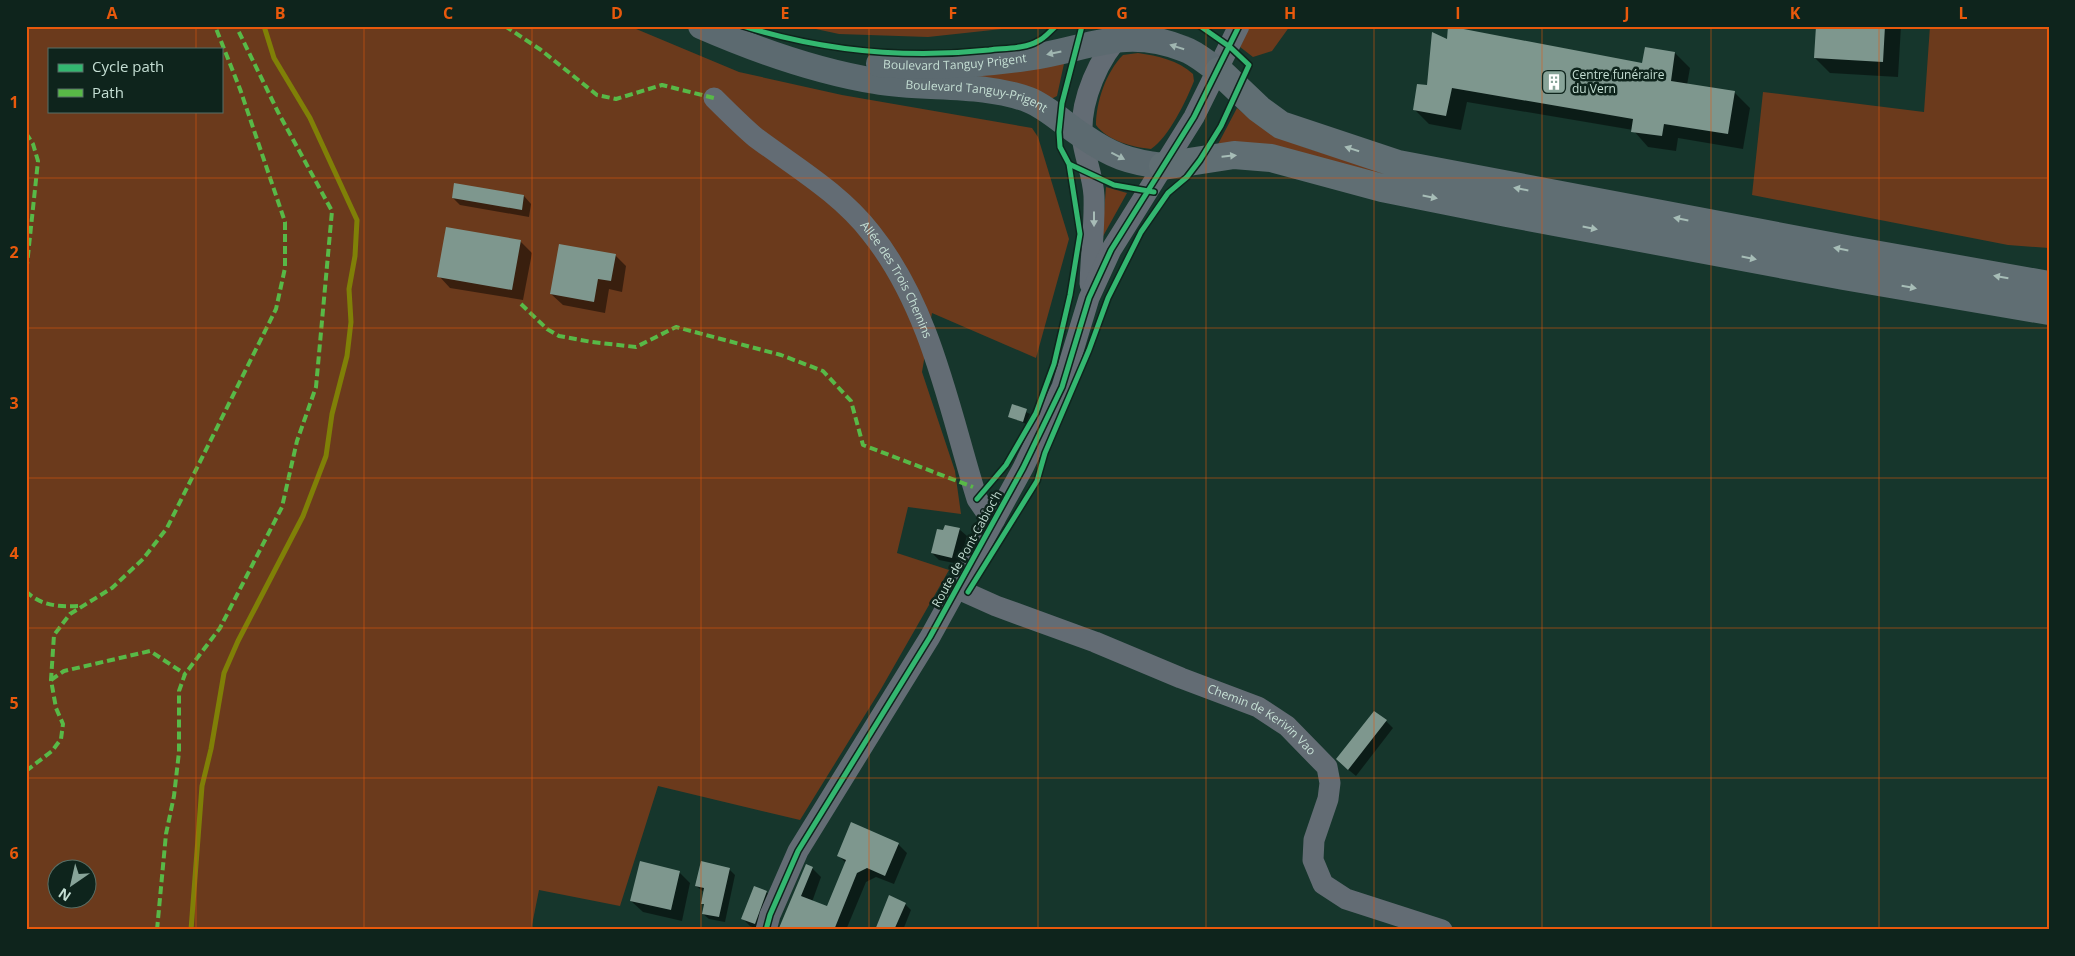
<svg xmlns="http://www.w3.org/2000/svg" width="2075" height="956" font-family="'Open Sans',sans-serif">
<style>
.green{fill:#6b3a1c;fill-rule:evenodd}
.shadow{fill:#0007}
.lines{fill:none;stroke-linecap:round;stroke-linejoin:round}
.stream{stroke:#808007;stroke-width:5}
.building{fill:#7e978e}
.minor{stroke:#636c74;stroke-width:21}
.major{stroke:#5c6a70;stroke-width:26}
.highway{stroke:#606e73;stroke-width:28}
.quiet{stroke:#58b947;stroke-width:4;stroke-dasharray:8 4;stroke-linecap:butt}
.cycleway-casing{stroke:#0e241c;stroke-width:8}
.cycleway{stroke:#33b770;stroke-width:5}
.oneway{fill:#a0b6b1}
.oneway2{fill:#a7bdb7}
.oneway3{fill:#a8bcb7}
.grid{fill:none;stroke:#e8590c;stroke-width:1;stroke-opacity:0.55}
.labels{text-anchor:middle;stroke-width:5;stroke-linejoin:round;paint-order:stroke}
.street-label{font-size:12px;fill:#c5dfd4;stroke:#0e241c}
.poi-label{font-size:12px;fill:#c5dfd4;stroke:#0e241c;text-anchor:start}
.neatline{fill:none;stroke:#e8590c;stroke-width:2}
.grid-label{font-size:16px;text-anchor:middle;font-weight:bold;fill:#e8590c}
</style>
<rect width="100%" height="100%" fill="#16362c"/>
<!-- green -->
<path class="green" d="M 26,26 L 629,26 L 739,72 L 842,95 L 1032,128 L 1038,137 L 1069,239 L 1036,358 L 932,313 L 922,372 L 955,471 L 961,514 L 908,507 L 897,553 L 949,570 L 881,689 L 800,820 L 658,786 L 620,906 L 539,890 L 531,930 L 26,930 ZM 49,49 L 221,49 L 221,111 L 49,111 ZM 58,868 L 88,868 L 88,898 L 58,898 Z
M 802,26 L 1029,26 L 928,37 L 839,34 Z
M 1250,26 L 1290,26 L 1272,51 L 1253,57 L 1240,47 Z
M 1930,26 L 2049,26 L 2049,248 L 2008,245 L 1752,195 L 1763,92 L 1924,112 Z
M 1138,53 C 1158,56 1178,60 1193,74 L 1194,81 C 1186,101 1169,137 1151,149 C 1132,147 1108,141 1096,125 C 1096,102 1106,72 1123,55 Z
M 1065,59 L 1057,96 L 1051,99 L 978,79 L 978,73 Z
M 1237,108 C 1280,146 1329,155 1382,168 L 1387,173 L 1380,177 L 1216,148 Z
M 1106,187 L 1127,193 L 1102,238 Z"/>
<!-- shadow -->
<path class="shadow" d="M 1817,26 L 1901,26 L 1898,77 L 1830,73 L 1815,58 Z
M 1449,40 L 1643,64 L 1675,53 L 1690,68 L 1687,85 L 1735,93 L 1750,108 L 1743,149 L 1678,138 L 1676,151 L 1648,147 L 1633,130 L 1467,102 L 1461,130 L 1429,124 L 1414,109 L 1429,87 Z
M 524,196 L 531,204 L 529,217 L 460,205 L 453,198 Z
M 520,241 L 532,253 L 523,300 L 450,288 L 439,276 Z
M 615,255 L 626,266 L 622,292 L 609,289 L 605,313 L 563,305 L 551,294 Z
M 1013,406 L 1030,414 L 1026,424 L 1009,416 Z
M 959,529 L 967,536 L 959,564 L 939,560 L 932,553 Z
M 1386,721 L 1393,728 L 1356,776 L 1339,762 Z
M 898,844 L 907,853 L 894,884 L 876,877 L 866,882 L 846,930 L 780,930 L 783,920 L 812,868 L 821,877 L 812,902 L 828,908 L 846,863 L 839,856 Z
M 729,869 L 735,875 L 725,922 L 709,919 L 703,914 L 704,892 L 696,886 Z
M 679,872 L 690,883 L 682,921 L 643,912 L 631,901 Z
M 766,892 L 774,899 L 760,930 L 750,926 L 743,919 Z
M 905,904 L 911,910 L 903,930 L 876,930 Z"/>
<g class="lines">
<!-- stream -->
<path class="stream" d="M 191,930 L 202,786 L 211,749 L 224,673 L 238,641 L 303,516 L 326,456 L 332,414 L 347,356 L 351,322 L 349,289 L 355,256 L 357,220 L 310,118 L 274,58 L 264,26"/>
</g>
<!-- building -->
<path class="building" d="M 1448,26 L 1642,63 L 1645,47 L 1675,52 L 1671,81 L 1735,91 L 1728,134 L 1664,124 L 1662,136 L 1631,132 L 1633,119 L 1452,88 L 1446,116 L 1413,110 L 1417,84 L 1427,85 L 1432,32 L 1447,39 Z
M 1816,26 L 1885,26 L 1883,62 L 1814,58 Z
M 454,183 L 524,195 L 522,210 L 452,198 Z
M 446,227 L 521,240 L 512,290 L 437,277 Z
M 559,244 L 616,254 L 611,281 L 598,279 L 594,302 L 550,294 Z
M 1012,404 L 1027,409 L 1023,422 L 1008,417 Z
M 945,525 L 960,528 L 952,558 L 931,553 L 937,529 L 943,530 Z
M 1374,711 L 1387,720 L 1348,770 L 1336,759 Z
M 851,822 L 899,843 L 885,876 L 867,868 L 857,873 L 834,930 L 779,928 L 806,864 L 813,867 L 801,896 L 827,906 L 846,860 L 837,856 Z
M 640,861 L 680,871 L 671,910 L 630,901 Z
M 701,861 L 730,868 L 719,917 L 702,914 L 704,904 L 701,904 L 704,888 L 695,886 Z
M 754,886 L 767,891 L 755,924 L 741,919 Z
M 889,895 L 906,903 L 894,930 L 875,930 Z"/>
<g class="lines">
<!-- minor -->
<g class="minor">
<path id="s1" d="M 714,98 C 727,111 741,125 755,137 C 795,167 840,193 871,233 C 931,308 949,409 977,499 L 986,512 L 995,519"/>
<path d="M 1090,284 C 1091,254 1095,225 1094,196 C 1093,175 1084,156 1082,136 C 1080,100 1099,56 1124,32"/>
<path id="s2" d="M 958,589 L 996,606 L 1095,642 L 1181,678 L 1258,707 L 1287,726 L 1327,767 L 1330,783 L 1328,799 L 1314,840 L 1313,860 L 1323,884 L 1346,899 L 1442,930"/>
<path d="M 766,930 L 770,915 L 798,851 L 930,637 L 1023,468 L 1062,387 L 1089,298 L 1111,250 L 1194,117 L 1239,26"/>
</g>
<!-- major -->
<g class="major">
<path id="s3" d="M 701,26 C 756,50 815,71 875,81 C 925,90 981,82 1029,100 C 1049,108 1065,125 1083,136 C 1112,156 1129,162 1163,166"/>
<path id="s4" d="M 879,64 C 929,68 978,65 1027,58 C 1086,50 1123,25 1184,49 C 1196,53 1208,64 1219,71"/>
</g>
<!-- highway -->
<path class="highway" d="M 1219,71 L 1259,109 L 1281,125 L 1398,164 L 1851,250 L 2049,285
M 1163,166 L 1234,155 L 1271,158 L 1382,188 L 1507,213 L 1844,276 L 2049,311"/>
<!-- quiet -->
<path class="quiet" d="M 505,26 L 541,50 L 597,95 L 616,99 L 662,85 L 714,98
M 26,133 L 33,144 L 38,161 L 26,274
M 521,304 L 547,329 L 559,336 L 592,342 L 636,347 L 676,327 L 781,355 L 823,371 L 851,401 L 863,445 L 973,487
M 26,591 C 40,606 60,607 80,606
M 51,680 L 64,671 L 150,651 L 185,674
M 26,771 L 52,751 L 61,739 L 63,724 L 56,708 L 51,680 L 54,635 L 70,614 L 112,588 L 143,559 L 167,528 L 276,309 L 285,268 L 285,222 L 240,89 L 215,26
M 157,930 L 166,834 L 174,796 L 179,752 L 179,691 L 185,674 L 220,628 L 282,507 L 297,441 L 316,387 L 332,211 L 278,112 L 236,26"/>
<defs>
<path id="cycleway" d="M 743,26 C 824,51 905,59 989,50 C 1004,48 1025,49 1038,41 C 1045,38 1050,31 1056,26
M 1069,164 L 1114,185 L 1154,192
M 977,499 L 1006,465 L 1036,413 L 1054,364 L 1070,295 L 1080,234 L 1069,164 L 1060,147 L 1059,132 L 1062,103 L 1082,26
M 968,592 L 1037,481 L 1045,453 L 1089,350 L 1108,298 L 1141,232 L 1168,193 L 1187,177 L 1200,160 L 1221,126 L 1249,65 L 1230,47 L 1200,26
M 766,930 L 770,915 L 798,851 L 930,637 L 1023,468 L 1062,387 L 1089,298 L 1111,250 L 1194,117 L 1239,26"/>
</defs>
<!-- cycleway casing -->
<use href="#cycleway" class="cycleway-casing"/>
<!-- cycleway -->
<use href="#cycleway" class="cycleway"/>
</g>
<!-- one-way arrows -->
<defs><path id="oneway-solid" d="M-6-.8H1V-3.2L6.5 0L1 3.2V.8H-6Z" transform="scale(1.25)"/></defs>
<g class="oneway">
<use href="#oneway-solid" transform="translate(1177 47) rotate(-163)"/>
<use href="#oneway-solid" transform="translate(1054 53) rotate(168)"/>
<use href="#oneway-solid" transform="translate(1118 156) rotate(27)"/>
</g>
<g class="oneway2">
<use href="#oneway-solid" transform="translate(1352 149) rotate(-162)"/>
<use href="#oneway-solid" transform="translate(1229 156) rotate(-6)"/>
<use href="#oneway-solid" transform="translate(1521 189) rotate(-169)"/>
<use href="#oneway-solid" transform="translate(1430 197) rotate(11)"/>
<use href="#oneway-solid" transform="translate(1681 219) rotate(-169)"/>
<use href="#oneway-solid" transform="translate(1590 228) rotate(11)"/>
<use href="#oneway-solid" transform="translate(1841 249) rotate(-169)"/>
<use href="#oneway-solid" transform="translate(1749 258) rotate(11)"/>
<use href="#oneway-solid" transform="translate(2001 277) rotate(-170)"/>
<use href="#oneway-solid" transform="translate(1909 287) rotate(10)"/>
</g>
<use class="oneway3" href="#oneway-solid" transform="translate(1094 219) rotate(90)"/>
<!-- grid -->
<path class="grid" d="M 196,26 L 196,49M 364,26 L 364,930M 532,26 L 532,930M 701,26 L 701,930M 869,26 L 869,930M 1038,26 L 1038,930M 1206,26 L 1206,930M 1374,26 L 1374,930M 1542,26 L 1542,930M 1711,26 L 1711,930M 1879,26 L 1879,930M 196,111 L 196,930M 26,178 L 2049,178M 26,328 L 2049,328M 26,478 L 2049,478M 26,628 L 2049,628M 26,778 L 2049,778"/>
<!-- icons -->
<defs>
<symbol id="building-square" viewBox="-11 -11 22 22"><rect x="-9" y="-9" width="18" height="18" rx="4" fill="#88a499" stroke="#0e241c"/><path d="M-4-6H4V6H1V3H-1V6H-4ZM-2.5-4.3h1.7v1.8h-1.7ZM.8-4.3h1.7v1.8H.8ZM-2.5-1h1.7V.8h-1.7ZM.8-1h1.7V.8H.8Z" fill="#fff"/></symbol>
</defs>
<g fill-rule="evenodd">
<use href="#building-square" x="1540" y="68" width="28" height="28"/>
</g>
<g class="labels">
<!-- street labels -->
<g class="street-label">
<text dy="4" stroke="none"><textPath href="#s4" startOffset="76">Boulevard Tanguy Prigent</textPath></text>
<text dy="4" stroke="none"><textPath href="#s3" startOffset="286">Boulevard Tanguy-Prigent</textPath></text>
<text dy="4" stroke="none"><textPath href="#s1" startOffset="261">Allée des Trois Chemins</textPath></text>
<text transform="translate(967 549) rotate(-61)" y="4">Route de Pont-Cabioc'h</text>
<text dy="4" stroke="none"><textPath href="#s2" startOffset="332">Chemin de Kerivin Vao</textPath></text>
</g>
<!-- poi labels -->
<g class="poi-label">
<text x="1572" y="79">Centre funéraire<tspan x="1572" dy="14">du Vern</tspan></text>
</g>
</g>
<!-- border -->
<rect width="2075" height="956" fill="none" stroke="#0e241c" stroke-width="55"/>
<!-- legend -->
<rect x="48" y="48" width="175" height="65" fill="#0e241c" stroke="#576f66"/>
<rect x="58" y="64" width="25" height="8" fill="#33b770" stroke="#576f66"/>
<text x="92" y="72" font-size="15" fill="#c5dfd4">Cycle path</text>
<rect x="58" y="89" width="25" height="8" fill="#58b947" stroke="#576f66"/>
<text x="92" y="98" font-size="15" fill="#c5dfd4">Path</text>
<!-- north arrow -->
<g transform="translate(72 884) rotate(214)"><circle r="24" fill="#0e241c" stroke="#576f66"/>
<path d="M0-4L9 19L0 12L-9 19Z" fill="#88a499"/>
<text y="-8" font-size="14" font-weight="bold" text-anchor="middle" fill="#c5dfd4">N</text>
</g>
<rect x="28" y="28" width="2020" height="900" class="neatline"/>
<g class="grid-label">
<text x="112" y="19">A</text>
<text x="280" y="19">B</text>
<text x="448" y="19">C</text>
<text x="617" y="19">D</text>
<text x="785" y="19">E</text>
<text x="953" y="19">F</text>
<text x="1122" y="19">G</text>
<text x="1290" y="19">H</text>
<text x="1458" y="19">I</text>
<text x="1627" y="19">J</text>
<text x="1795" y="19">K</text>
<text x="1963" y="19">L</text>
<text x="14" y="108">1</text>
<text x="14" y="258">2</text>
<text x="14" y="409">3</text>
<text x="14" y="559">4</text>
<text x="14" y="709">5</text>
<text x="14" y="859">6</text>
</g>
</svg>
